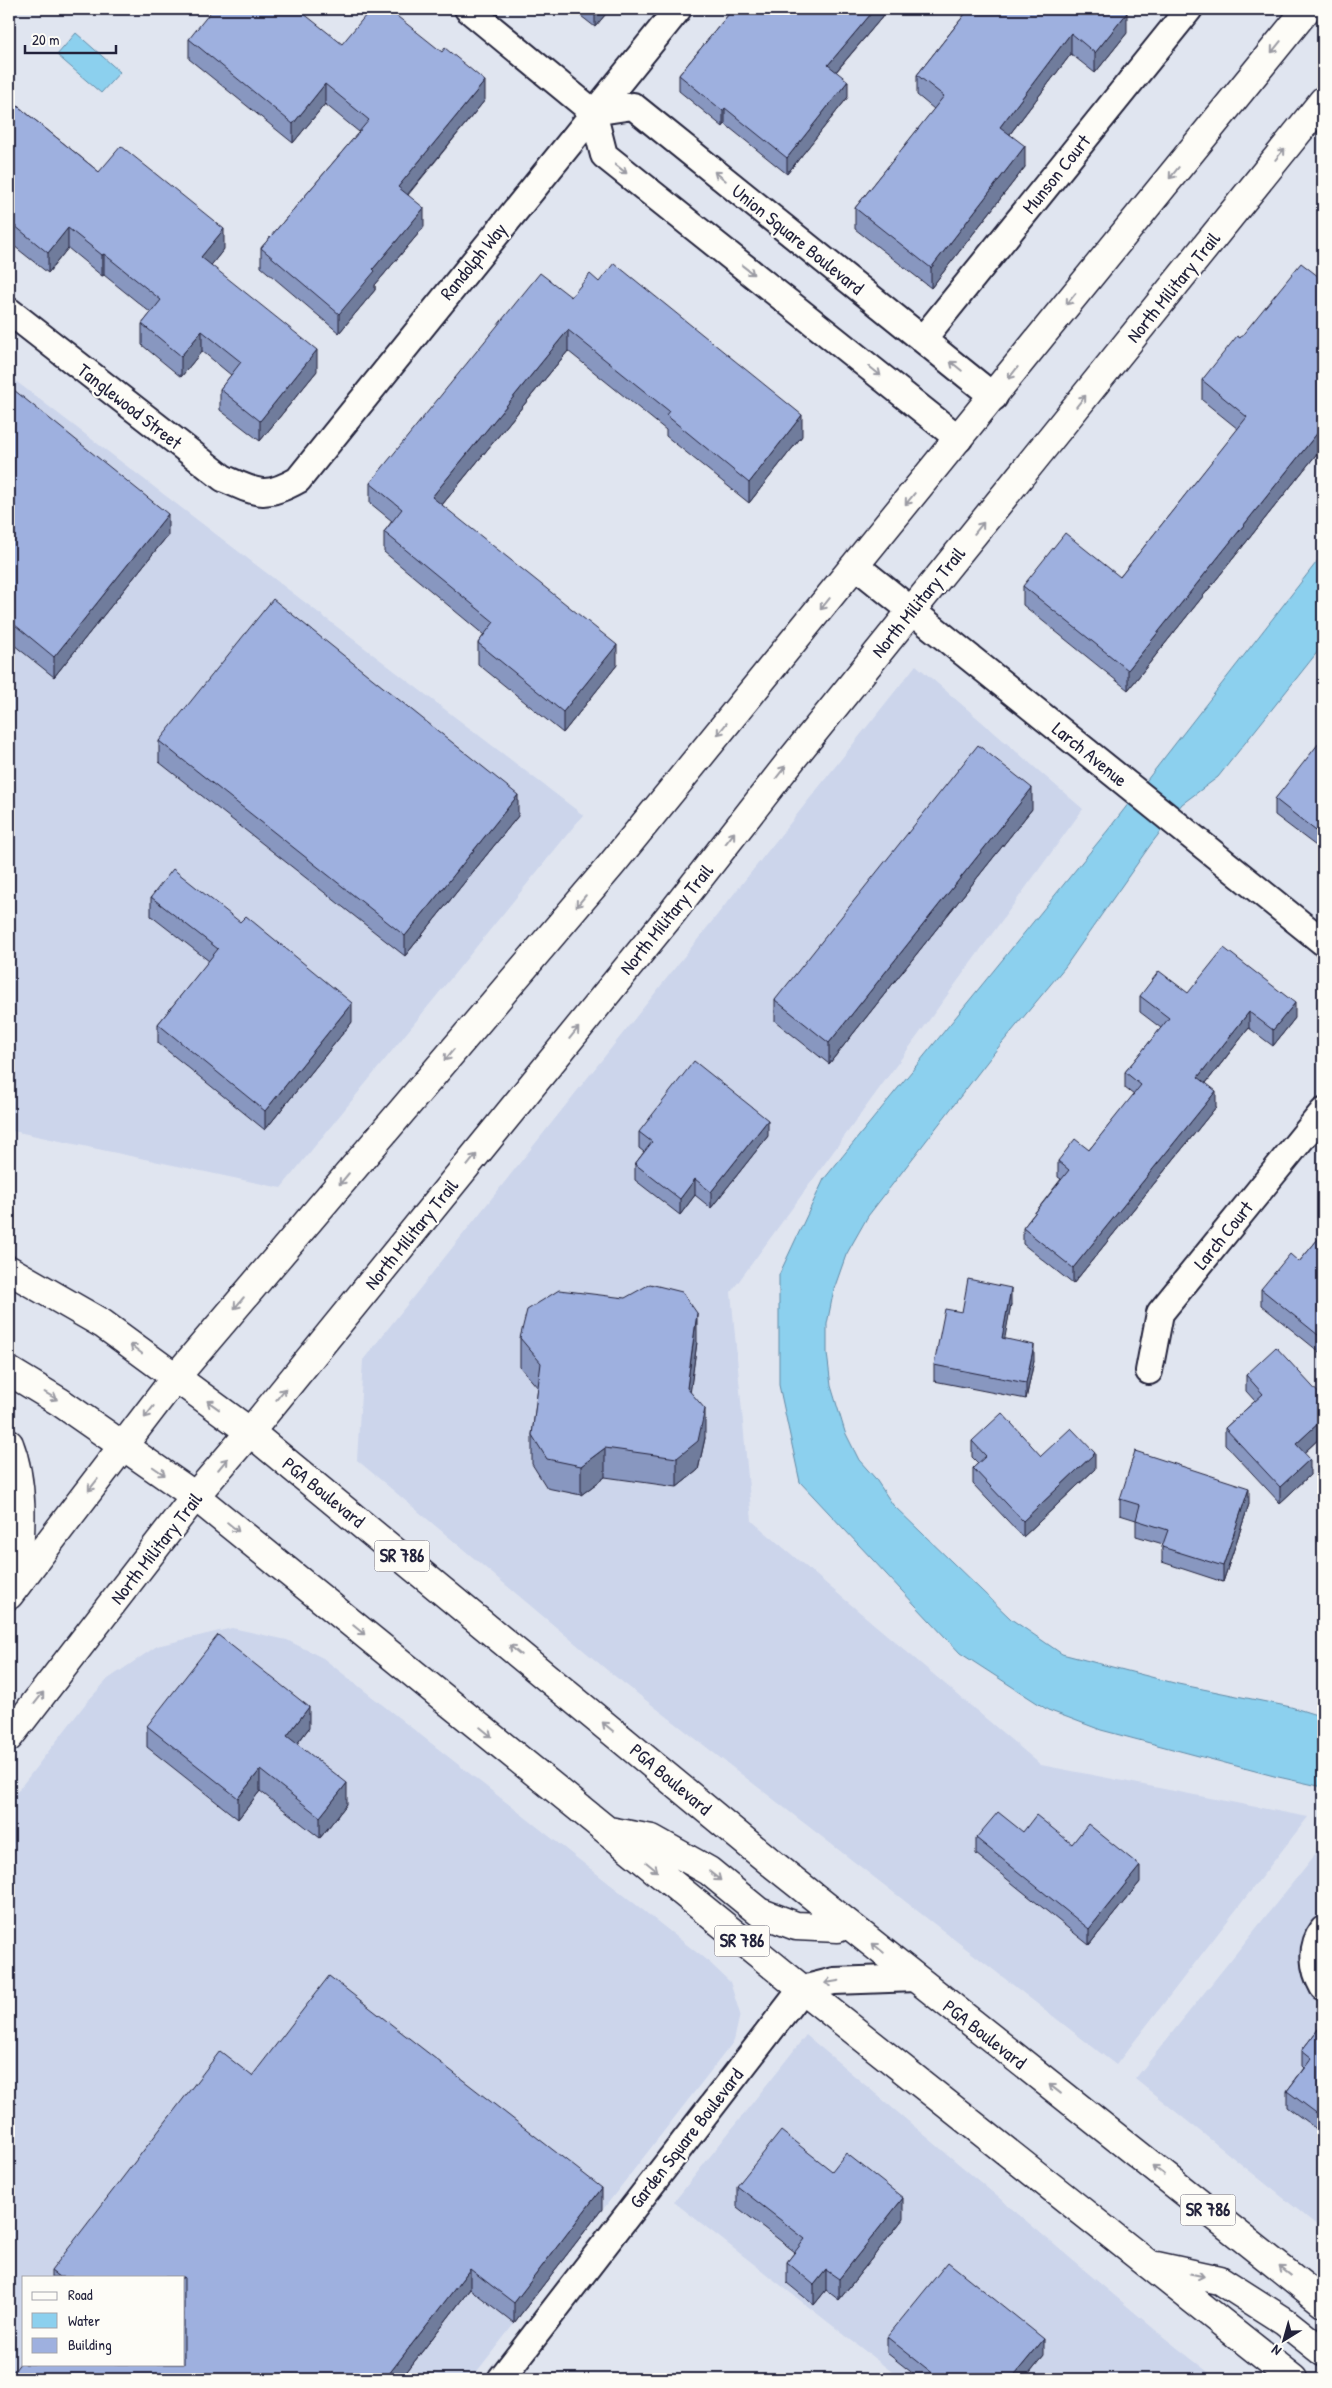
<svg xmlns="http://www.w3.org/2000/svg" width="1332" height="2388" font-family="'Patrick Hand',sans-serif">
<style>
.built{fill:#ccd5eb;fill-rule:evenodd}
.water{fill:#8cd0ee;stroke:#628aa6}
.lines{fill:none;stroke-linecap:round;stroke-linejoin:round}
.street-casing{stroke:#22223b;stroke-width:30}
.secondary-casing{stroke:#22223b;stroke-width:31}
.primary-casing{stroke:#22223b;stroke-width:31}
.street{stroke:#fdfcf7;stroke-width:26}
.secondary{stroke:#fdfcf7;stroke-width:28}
.primary{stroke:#fdfcf7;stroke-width:28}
.wall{fill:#8897c0;stroke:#22223b}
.shaded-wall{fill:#6f7b9c;stroke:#22223b}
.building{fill:#9eb0df;stroke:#22223b}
.oneway{stroke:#9a9aa2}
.labels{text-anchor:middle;stroke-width:4.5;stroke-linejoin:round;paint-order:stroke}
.shield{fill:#fdfcf7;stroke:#646373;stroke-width:1}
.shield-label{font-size:18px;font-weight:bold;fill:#22223b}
.street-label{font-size:19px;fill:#22223b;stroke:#fdfcf7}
</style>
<rect width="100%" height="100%" fill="#e0e5f0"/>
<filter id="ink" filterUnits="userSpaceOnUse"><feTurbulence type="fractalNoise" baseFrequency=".02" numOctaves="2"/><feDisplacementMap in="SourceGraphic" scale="10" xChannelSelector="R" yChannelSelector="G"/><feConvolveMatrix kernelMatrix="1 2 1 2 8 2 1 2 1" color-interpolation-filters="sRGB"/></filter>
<g filter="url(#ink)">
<!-- built -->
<path class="built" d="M 9,376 L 583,815 L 281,1188 L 13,1131 L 9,1137 Z
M 916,665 L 1083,809 L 731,1292 L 752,1521 L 1041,1765 L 1308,1817 L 1116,2065 L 607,1670 L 357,1460 L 363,1360 Z
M 232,1628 L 287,1640 L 323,1658 L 710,1963 L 730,1982 L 740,2014 L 734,2041 L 471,2379 L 9,2379 L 9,1802 L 86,1703 L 108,1679 L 157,1646 ZM 24,2277 L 184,2277 L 184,2364 L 24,2364 Z
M 1323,1845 L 1323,2230 L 1135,2079 Z
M 806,2035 L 1166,2339 L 1217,2379 L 901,2379 L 674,2202 Z"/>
<!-- water -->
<path class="water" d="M 76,33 L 120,72 L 101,93 L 57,55 Z
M 1323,554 L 1323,645 L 1218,777 L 1182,804 L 1151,844 L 1065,967 L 997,1049 L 868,1216 L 846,1255 L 834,1289 L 827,1324 L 827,1353 L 831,1386 L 845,1432 L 859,1460 L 875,1478 L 893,1505 L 1011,1619 L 1062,1654 L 1178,1684 L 1291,1707 L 1323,1717 L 1323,1787 L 1274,1776 L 1101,1730 L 1048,1710 L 960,1653 L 800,1482 L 779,1385 L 779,1275 L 824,1179 L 1108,830 Z"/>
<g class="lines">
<defs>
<path id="street" d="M 468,9 L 593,112 L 604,155 L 959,439
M 593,112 L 633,106 L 994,397
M 9,311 L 223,478 C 257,493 264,499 298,480 L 678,9
M 923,339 L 1189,9
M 856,566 L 1323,942
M 1149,1371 L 1160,1313 L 1323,1112
M 1323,1930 C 1310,1947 1313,1969 1323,1987
M 501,2379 L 802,1989 L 834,1981 L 916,1978"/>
<path id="secondary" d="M 9,1595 L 175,1378 L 612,864 L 1307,9
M 9,1737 L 195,1496 L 250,1432 L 668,918 L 792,759 L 1323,101"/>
<path id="primary" d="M 9,1270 L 103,1324 L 250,1432 L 769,1861 L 1323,2302
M 9,1371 L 60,1402 L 195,1496 L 802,1989 L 1293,2379
M 9,1444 C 26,1487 20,1539 17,1584
M 609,1831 L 652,1839 L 709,1871 L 759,1912 L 796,1926 L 838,1928 L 847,1924
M 1156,2266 L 1220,2280 L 1284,2321 L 1323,2352"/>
</defs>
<!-- street casing -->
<use href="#street" class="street-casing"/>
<!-- secondary casing -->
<use href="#secondary" class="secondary-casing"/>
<!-- primary casing -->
<use href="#primary" class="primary-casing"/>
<!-- street -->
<use href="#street" class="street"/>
<!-- secondary -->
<use href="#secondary" class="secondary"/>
<!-- primary -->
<use href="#primary" class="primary"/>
</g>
<!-- wall -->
<path class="wall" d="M 572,9 L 610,9 L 595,27 Z
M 733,9 L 889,9 L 836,72 L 848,97 L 787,174 L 725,124 L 723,127 L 679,91 L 679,75 Z
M 969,9 L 1127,33 L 1095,73 L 1071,54 L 1010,134 L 1025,167 L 931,288 L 855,229 L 855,208 L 934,109 L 917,95 L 917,75 Z
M 189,39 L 342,44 L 485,100 L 408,195 L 424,227 L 375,285 L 375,290 L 339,333 L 261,267 L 261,248 L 359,132 L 325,104 L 293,143 L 189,59 Z
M 9,99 L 99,172 L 224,249 L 211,265 L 317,371 L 260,441 L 220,410 L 220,389 L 231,375 L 202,351 L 181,377 L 142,345 L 142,324 L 151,313 L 104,275 L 102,276 L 68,248 L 48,273 L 9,242 Z
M 1323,280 L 1323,446 L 1128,690 L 1023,605 L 1023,586 L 1120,577 L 1238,429 L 1202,400 L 1202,380 L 1240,338 Z
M 571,297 L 802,436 L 749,503 L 666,436 L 666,430 L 568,351 L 442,505 L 617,665 L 563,733 L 478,664 L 478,643 L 484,635 L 384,552 L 384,532 L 392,521 L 370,503 L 370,483 Z
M 9,386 L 168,535 L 54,677 L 9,641 Z
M 159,741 L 518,816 L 405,956 L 159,762 Z
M 1323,746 L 1323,845 L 1320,849 L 1275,815 L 1275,799 Z
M 1032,809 L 829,1064 L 775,1021 L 775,1000 Z
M 151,897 L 240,922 L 352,1022 L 265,1130 L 158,1043 L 158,1024 L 209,961 L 151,916 Z
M 1188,993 L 1295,1018 L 1273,1046 L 1249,1028 L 1206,1083 L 1216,1107 L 1073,1284 L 1023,1244 L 1023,1228 L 1061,1179 L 1058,1177 L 1058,1161 L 1089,1150 L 1134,1095 L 1125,1088 L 1125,1072 L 1161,1028 L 1140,1012 L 1140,996 Z
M 639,1132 L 768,1136 L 711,1208 L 695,1195 L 680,1215 L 635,1180 L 635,1164 L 644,1152 L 639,1148 Z
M 1323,1233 L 1323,1355 L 1261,1305 L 1261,1289 L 1299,1262 Z
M 1011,1304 L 1004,1339 L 1034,1361 L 1026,1399 L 934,1381 L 934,1365 L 962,1312 Z
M 520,1338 L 697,1342 L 690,1392 L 705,1438 L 698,1470 L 677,1487 L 605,1477 L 581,1495 L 547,1488 L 532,1464 L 532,1435 L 538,1388 L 520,1367 Z
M 1246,1375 L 1323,1398 L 1323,1435 L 1304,1453 L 1310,1475 L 1280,1503 L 1225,1444 L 1225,1428 L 1255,1401 L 1246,1391 Z
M 972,1441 L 1041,1456 L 1095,1469 L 1023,1537 L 973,1484 L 973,1468 L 978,1463 L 972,1457 Z
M 1120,1499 L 1249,1504 L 1223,1582 L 1162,1562 L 1162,1547 L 1163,1544 L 1136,1536 L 1136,1520 L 1120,1515 Z
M 147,1726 L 309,1728 L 297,1744 L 347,1804 L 320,1838 L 260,1791 L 238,1819 L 147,1747 Z
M 1023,1832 L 1072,1844 L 1140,1882 L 1089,1945 L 976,1854 L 976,1838 Z
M 1323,2023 L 1323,2134 L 1287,2107 L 1287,2091 L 1304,2068 L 1302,2066 L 1302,2050 Z
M 252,2076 L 602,2209 L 514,2323 L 470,2289 L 401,2379 L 9,2379 L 184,2277 L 51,2277 L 51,2271 Z
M 832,2171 L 903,2219 L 839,2300 L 826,2290 L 814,2305 L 787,2283 L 787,2262 L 795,2252 L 737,2207 L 737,2186 Z
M 887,2337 L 1044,2355 L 1024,2379 L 920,2379 L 887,2353 Z"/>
<!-- shaded-wall -->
<path class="shaded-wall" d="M 595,9 L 610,9 L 595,27 Z
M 875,9 L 889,9 L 828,81 L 828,65 Z
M 1127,13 L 1127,33 L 1095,73 L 1095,53 Z
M 1071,33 L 1071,54 L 1000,147 L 1000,127 Z
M 485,81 L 485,100 L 398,206 L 398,187 Z
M 848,81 L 848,97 L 787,174 L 787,158 Z
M 325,84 L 325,104 L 293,143 L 293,124 Z
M 725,108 L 725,124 L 723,127 L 723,111 Z
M 1025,146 L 1025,167 L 931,288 L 931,268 Z
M 424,208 L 424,227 L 375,285 L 375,290 L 339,333 L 339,314 L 373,269 Z
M 68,228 L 68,248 L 48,273 L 48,253 Z
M 224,229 L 224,249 L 201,278 L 201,257 Z
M 104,254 L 104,275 L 102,276 L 102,255 Z
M 568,330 L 568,351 L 432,517 L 432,497 Z
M 202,331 L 202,351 L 181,377 L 181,356 Z
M 317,350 L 317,371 L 260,441 L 260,421 Z
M 802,415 L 802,436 L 749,503 L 749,483 Z
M 1323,426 L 1323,446 L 1128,690 L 1128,670 Z
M 168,514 L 168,535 L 54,677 L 54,657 Z
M 617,645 L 617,665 L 563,733 L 563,712 Z
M 1032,788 L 1032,809 L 829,1064 L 829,1043 Z
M 518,795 L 518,816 L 405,956 L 405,936 Z
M 1323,829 L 1323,845 L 1320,849 L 1320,834 Z
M 352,1003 L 352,1022 L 265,1130 L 265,1111 Z
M 1295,1003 L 1295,1018 L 1273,1046 L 1273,1030 Z
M 1249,1012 L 1249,1028 L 1198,1093 L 1198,1077 Z
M 1216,1091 L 1216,1107 L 1073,1284 L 1073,1268 Z
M 768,1120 L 768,1136 L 711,1208 L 711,1192 Z
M 695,1179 L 695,1195 L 680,1215 L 680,1199 Z
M 1011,1288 L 1011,1304 L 1002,1354 L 1002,1338 Z
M 697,1313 L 697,1342 L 687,1417 L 687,1388 Z
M 1034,1345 L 1034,1361 L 1026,1399 L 1026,1383 Z
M 705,1409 L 705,1438 L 698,1470 L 677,1487 L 677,1458 Z
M 1323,1419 L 1323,1435 L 1296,1460 L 1296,1444 Z
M 605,1448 L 605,1477 L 581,1495 L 581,1466 Z
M 1095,1453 L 1095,1469 L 1023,1537 L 1023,1521 Z
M 1310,1459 L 1310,1475 L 1280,1503 L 1280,1487 Z
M 1249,1488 L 1249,1504 L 1223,1582 L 1223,1566 Z
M 309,1707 L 309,1728 L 287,1757 L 287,1736 Z
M 260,1770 L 260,1791 L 238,1819 L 238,1798 Z
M 347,1783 L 347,1804 L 320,1838 L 320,1817 Z
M 1140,1866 L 1140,1882 L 1089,1945 L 1089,1929 Z
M 602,2188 L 602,2209 L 514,2323 L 514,2303 Z
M 903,2198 L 903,2219 L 839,2300 L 839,2279 Z
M 470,2269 L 470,2289 L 401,2379 L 385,2379 Z
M 826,2270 L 826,2290 L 814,2305 L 814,2285 Z
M 1044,2339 L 1044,2355 L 1024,2379 L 1011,2379 Z"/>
<!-- building -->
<path class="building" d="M 213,9 L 298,9 L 342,44 L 371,9 L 388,9 L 442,52 L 445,48 L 485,81 L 398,187 L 424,208 L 373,269 L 375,271 L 339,314 L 261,248 L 369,120 L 325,84 L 293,124 L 189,39 Z
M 733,9 L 875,9 L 828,65 L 848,81 L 787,158 L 725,108 L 723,111 L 679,75 Z
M 969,9 L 1122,9 L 1127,13 L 1095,53 L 1071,33 L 1000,127 L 1025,146 L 931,268 L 855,208 L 944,96 L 917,75 Z
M 9,99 L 99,172 L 121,146 L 224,229 L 201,257 L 317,350 L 260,421 L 220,389 L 241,362 L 202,331 L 181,356 L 142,324 L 161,300 L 104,254 L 102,255 L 68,228 L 48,253 L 9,221 Z
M 614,263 L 802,415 L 749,483 L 666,415 L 669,411 L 568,330 L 432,497 L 617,645 L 563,712 L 478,643 L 494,622 L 384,532 L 402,509 L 370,483 L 540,273 L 571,297 L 590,274 L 599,282 Z
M 1301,263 L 1323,280 L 1323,426 L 1128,670 L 1023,586 L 1065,533 L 1120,577 L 1247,417 L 1202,380 L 1237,336 L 1240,338 Z
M 9,386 L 168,514 L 54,657 L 9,620 Z
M 273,599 L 518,795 L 405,936 L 159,741 Z
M 1319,743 L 1323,746 L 1323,829 L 1320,834 L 1275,799 Z
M 978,745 L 1032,788 L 829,1043 L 775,1000 Z
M 173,869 L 240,922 L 246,916 L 352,1003 L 265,1111 L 158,1024 L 218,949 L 151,897 Z
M 1224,948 L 1295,1003 L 1273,1030 L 1249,1012 L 1198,1077 L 1216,1091 L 1073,1268 L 1023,1228 L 1069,1170 L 1058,1161 L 1075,1139 L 1089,1150 L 1141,1085 L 1125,1072 L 1169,1018 L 1140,996 L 1159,971 L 1188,993 Z
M 694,1061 L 768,1120 L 711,1192 L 695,1179 L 680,1199 L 635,1164 L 652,1142 L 639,1132 Z
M 1323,1233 L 1323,1339 L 1261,1289 L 1290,1254 L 1299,1262 Z
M 968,1279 L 1011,1288 L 1002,1338 L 1034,1345 L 1026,1383 L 934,1365 L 945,1309 L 962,1312 Z
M 650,1284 L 682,1292 L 697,1313 L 687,1388 L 705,1409 L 698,1441 L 677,1458 L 605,1448 L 581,1466 L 547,1459 L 532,1435 L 541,1363 L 520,1338 L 527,1310 L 559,1290 L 625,1298 Z
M 1276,1347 L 1323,1398 L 1323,1419 L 1296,1444 L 1310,1459 L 1280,1487 L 1225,1428 L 1263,1394 L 1246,1375 Z
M 1002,1413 L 1041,1456 L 1071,1428 L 1095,1453 L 1023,1521 L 973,1468 L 986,1456 L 972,1441 Z
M 1135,1451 L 1249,1488 L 1223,1566 L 1162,1547 L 1168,1530 L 1136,1520 L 1140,1505 L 1120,1499 Z
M 218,1635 L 309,1707 L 287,1736 L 347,1783 L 320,1817 L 260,1770 L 238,1798 L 147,1726 Z
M 998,1812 L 1023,1832 L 1036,1815 L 1072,1844 L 1088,1824 L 1140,1866 L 1089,1929 L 976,1838 Z
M 329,1976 L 602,2188 L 514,2303 L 470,2269 L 385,2379 L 9,2379 L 9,2378 L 24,2358 L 24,2364 L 184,2364 L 184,2277 L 59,2277 L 51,2271 L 220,2051 L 252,2076 Z
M 1323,2023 L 1323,2118 L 1287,2091 L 1312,2058 L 1302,2050 Z
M 781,2131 L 832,2171 L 846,2153 L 903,2198 L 839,2279 L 826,2270 L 814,2285 L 787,2262 L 805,2239 L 737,2186 Z
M 948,2262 L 1044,2339 L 1011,2379 L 940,2379 L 887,2337 Z
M 1097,2375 L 1103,2379 L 1094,2379 Z"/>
<!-- one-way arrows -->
<defs><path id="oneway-shaft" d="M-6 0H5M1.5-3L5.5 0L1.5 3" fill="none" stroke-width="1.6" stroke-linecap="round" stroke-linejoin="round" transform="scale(1.25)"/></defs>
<g class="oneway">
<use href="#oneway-shaft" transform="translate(1276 47) rotate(129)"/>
<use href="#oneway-shaft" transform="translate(1280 154) rotate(-51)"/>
<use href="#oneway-shaft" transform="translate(621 169) rotate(38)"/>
<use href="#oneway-shaft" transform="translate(1174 173) rotate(129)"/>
<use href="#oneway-shaft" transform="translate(720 176) rotate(-141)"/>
<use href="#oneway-shaft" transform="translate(748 270) rotate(38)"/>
<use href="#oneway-shaft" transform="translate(1071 299) rotate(129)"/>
<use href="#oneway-shaft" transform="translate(956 366) rotate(-141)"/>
<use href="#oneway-shaft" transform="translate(875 371) rotate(39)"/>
<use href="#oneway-shaft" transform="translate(1013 373) rotate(128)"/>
<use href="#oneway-shaft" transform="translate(1081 401) rotate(-51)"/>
<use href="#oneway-shaft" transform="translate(910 499) rotate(129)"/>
<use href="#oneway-shaft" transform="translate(979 528) rotate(-51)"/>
<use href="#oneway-shaft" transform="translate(825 604) rotate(129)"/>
<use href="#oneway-shaft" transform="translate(722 729) rotate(129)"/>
<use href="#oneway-shaft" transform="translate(781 772) rotate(-52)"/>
<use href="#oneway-shaft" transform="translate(730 838) rotate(-52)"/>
<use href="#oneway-shaft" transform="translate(581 901) rotate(130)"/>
<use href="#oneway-shaft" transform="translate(574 1033) rotate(-51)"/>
<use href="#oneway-shaft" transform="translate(449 1055) rotate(130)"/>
<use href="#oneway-shaft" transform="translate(472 1160) rotate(-51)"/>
<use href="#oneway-shaft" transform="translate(344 1179) rotate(130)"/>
<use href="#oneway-shaft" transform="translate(239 1303) rotate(130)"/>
<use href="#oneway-shaft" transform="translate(136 1349) rotate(-143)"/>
<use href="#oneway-shaft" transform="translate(281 1394) rotate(-51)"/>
<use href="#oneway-shaft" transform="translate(51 1396) rotate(31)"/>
<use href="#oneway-shaft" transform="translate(213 1405) rotate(-144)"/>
<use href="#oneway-shaft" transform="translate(149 1412) rotate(128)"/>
<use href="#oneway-shaft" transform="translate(223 1464) rotate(-50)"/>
<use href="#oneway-shaft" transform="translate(159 1471) rotate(35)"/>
<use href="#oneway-shaft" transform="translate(93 1485) rotate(128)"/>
<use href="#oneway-shaft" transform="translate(233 1527) rotate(39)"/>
<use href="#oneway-shaft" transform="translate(359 1630) rotate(39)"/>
<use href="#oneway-shaft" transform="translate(515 1650) rotate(-140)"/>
<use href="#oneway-shaft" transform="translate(39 1698) rotate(-52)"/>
<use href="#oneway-shaft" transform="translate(608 1727) rotate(-140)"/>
<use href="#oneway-shaft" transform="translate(486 1732) rotate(39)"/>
<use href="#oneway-shaft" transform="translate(652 1867) rotate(39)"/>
<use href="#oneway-shaft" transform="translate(715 1876) rotate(38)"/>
<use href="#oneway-shaft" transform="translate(878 1948) rotate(-141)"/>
<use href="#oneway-shaft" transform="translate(832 1982) rotate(170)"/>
<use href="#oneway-shaft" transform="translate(1055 2089) rotate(-142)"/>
<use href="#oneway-shaft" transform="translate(1158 2170) rotate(-142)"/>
<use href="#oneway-shaft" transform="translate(1285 2271) rotate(-142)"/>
<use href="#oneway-shaft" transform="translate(1197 2275) rotate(12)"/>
</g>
</g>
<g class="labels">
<!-- shield labels -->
<g class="shield">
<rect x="374.5" y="1540.5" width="55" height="31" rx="4"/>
<rect x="714.5" y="1925.5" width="55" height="31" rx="4"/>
<rect x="1180.5" y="2194.5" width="55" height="31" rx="4"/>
</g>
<g class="shield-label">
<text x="402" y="1562">SR 786</text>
<text x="742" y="1947">SR 786</text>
<text x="1208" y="2216">SR 786</text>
</g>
<!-- street labels -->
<g class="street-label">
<text transform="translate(1056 174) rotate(-51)" y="7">Munson Court</text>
<text transform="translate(798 239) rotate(39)" y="7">Union Square Boulevard</text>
<text transform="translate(473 261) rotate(-51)" y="7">Randolph Way</text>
<text transform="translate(1173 287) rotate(-51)" y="7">North Military Trail</text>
<text transform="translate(130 406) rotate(38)" y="7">Tanglewood Street</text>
<text transform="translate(918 602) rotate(-51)" y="7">North Military Trail</text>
<text transform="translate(1090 754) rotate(39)" y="7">Larch Avenue</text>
<text transform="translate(666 919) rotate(-51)" y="7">North Military Trail</text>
<text transform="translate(411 1234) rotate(-51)" y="7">North Military Trail</text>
<text transform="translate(1223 1235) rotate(-51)" y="7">Larch Court</text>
<text transform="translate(324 1492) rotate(39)" y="7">PGA Boulevard</text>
<text transform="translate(156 1548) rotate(-52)" y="7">North Military Trail</text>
<text transform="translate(671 1779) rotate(40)" y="7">PGA Boulevard</text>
<text transform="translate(985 2034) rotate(38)" y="7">PGA Boulevard</text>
<text transform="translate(686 2138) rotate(-52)" y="7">Garden Square Boulevard</text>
</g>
</g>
<!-- margin -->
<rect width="1332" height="2388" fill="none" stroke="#fdfcf7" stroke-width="30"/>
<rect x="15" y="15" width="1302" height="2358" fill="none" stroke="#22223b" stroke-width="2" filter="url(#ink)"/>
<!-- legend -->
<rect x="22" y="2276" width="162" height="90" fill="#fdfcf7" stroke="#a5a5ac"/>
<rect x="32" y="2292" width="25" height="8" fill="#fdfcf7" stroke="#a5a5ac"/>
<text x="68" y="2300" font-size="15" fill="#22223b">Road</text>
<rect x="32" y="2313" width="25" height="15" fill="#8cd0ee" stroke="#a5a5ac"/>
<text x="68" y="2326" font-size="15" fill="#22223b">Water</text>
<rect x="32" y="2338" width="25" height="15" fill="#9eb0df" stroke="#a5a5ac"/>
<text x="68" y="2350" font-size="15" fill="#22223b">Building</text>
<!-- north arrow -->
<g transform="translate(1284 2340) rotate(217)" stroke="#fdfcf7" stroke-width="4" paint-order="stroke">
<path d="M0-4L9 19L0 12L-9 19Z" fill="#22223b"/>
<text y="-8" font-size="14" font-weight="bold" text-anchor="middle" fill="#22223b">N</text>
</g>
<!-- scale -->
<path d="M25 45v8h91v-8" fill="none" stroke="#22223b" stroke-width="2.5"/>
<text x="32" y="45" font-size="15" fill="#22223b" stroke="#fdfcf7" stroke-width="4" paint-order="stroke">20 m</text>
</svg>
